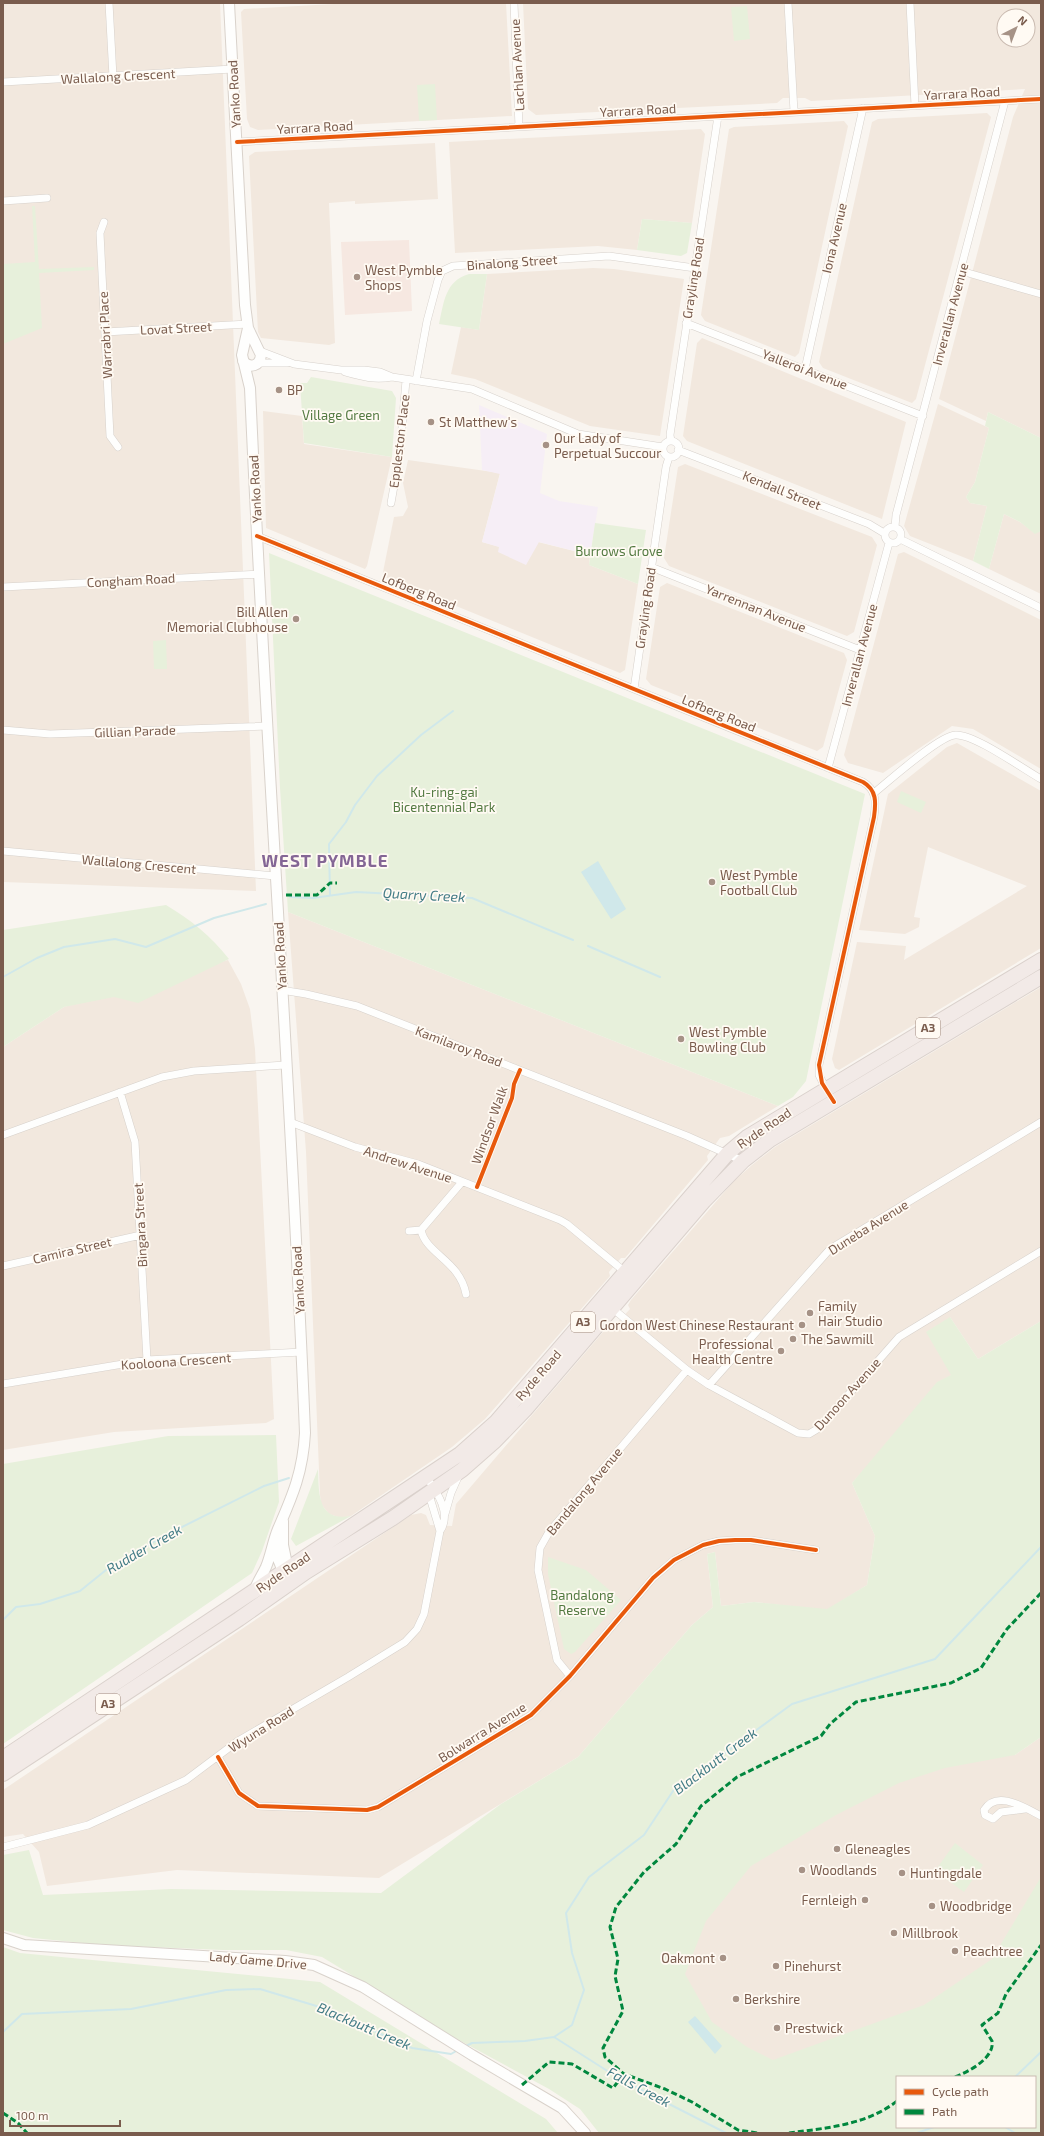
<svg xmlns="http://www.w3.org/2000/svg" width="1044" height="2136" font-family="'Exo 2',sans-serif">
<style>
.residential{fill:#f2e8de;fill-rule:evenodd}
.commercial{fill:#f6e8e1}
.education{fill:#f6eef6}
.green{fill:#e7f0db;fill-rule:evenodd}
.water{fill:#d0e8ea}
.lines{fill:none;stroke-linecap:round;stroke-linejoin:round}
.stream{stroke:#d0e8ea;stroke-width:2}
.street-casing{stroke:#d7d1cb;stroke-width:8}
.secondary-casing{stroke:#d9d2cb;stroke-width:12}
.highway-casing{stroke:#dad1cc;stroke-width:16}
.street{stroke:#fefefd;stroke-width:7}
.secondary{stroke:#fefefd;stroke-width:10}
.highway{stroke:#f2eae7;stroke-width:14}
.quiet{stroke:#00873e;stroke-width:3;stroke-dasharray:6 3;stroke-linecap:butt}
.cycleway-casing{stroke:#fffaf3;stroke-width:6}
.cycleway{stroke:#e8590c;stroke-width:4}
.poi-dot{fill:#a69286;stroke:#fffaf3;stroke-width:1.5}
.labels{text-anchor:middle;stroke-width:3.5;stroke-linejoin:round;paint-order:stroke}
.shield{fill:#fffaf3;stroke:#a28b7f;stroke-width:1}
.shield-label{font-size:12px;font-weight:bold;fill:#7a5c4d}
.street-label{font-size:13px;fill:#7a5c4d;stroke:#fffaf3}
.poi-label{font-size:13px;fill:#7a5c4d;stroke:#fffaf3;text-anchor:start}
.park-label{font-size:13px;fill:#537a41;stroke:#fffaf3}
.water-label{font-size:14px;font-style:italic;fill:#437c86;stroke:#fffaf3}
.district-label{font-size:17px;font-weight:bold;letter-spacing:1px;fill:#846695;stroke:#fffaf3}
</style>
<rect width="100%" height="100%" fill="#f9f5f0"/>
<!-- residential -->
<path class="residential" d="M 3,3 L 220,3 L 256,891 L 3,882 Z
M 351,3 L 506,3 L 512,116 L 258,130 L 250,127 L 247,119 L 241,12 L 244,9 Z
M 523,3 L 1041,3 L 1041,438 L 988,412 L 986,421 L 939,399 L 1013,117 L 1025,89 L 811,101 L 805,98 L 783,98 L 777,103 L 536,115 L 528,109 ZM 1004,16 L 1028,16 L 1028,40 L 1004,40 Z
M 987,113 L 991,117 L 916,399 L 912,403 L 823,368 L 819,362 L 872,122 L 878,119 Z
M 844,121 L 848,126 L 799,353 L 795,357 L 705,321 L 701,315 L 729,129 L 734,127 Z
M 701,129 L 705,134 L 692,223 L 642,219 L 637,250 L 598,246 L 455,253 L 449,142 Z
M 435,143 L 438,199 L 355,204 L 355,201 L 329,203 L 335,343 L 329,345 L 261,338 L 258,332 L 249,156 L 255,152 Z
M 593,268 L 614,269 L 684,279 L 660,436 L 590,426 L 475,379 L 451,374 L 461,327 L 479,330 L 487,274 Z
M 702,338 L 906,422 L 882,519 L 687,441 L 683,436 L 697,343 Z
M 938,404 L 989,428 L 975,482 L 966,497 L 970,503 L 987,506 L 973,561 L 910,536 L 904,526 Z
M 263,411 L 302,416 L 304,444 L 392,457 L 367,566 L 365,569 L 266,528 Z
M 408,460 L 500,473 L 482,542 L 500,547 L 538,542 L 590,555 L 589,565 L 638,584 L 625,670 L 620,673 L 385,577 L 383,572 L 394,517 L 403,516 L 408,507 L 403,483 Z
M 685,464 L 872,537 L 877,545 L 854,632 L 847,636 L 669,566 L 664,558 L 678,467 Z
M 1004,514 L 1020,522 L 1035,533 L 1041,531 L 1041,594 L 989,569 Z
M 904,552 L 1041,620 L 1041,769 L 973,729 L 952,726 L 883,773 L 848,763 L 844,755 L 898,554 Z
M 667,583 L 844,653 L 847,660 L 823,747 L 817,751 L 651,685 L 646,679 L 660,587 Z
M 957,743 L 1041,791 L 1041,948 L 839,1070 L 835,1068 L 832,1059 L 857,942 L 906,946 L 904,960 L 1027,886 L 928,847 L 914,917 L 920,918 L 919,927 L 905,934 L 859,930 L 888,794 L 947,747 Z
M 288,912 L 778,1106 L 729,1136 L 720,1138 L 707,1156 L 708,1160 L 625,1258 L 621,1258 L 609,1272 L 610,1276 L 485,1419 L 452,1447 L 351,1516 L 341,1518 L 329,1514 L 321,1504 L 320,1495 L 306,1152 Z
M 228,960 L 241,984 L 250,1009 L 255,1049 L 274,1419 L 266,1423 L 114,1432 L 3,1450 L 3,1047 L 64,1007 Z
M 1041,987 L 1041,1321 L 978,1359 L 950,1317 L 951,1375 L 852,1483 L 875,1536 L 867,1585 L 827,1610 L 754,1602 L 721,1606 L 715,1552 L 707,1554 L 713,1607 L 692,1625 L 578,1757 L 379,1878 L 177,1870 L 47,1886 L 39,1852 L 23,1834 L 3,1837 L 3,1790 L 411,1515 L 421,1513 L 426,1515 L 430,1525 L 452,1526 L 456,1504 L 609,1325 L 613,1323 L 617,1323 L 630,1309 L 628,1305 L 631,1300 L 733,1182 L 752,1165 L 775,1147 Z
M 1041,1737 L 1041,1880 L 995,1965 L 960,1995 L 761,2079 L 650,2010 L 670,1923 L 876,1755 L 1015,1755 Z"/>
<!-- commercial -->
<path class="commercial" d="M 409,240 L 412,311 L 345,315 L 341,242 Z"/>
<!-- education -->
<path class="education" d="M 479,405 L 547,434 L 540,493 L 559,501 L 598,507 L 590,555 L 539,542 L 526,565 L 498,552 L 499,547 L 482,542 L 500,474 L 482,470 Z"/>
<!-- green -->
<path class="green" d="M 747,6 L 750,39 L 734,41 L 731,7 Z
M 435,84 L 437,120 L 419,121 L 417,85 Z
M 32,206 L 35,206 L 39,269 L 94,267 L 94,270 L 39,273 L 42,328 L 3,344 L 3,264 L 35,262 Z
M 642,219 L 692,223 L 687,253 L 681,256 L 637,250 Z
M 469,274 L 487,274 L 479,330 L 439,324 C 444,302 445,281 469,274 Z
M 311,377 L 392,391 L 396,398 L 392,457 L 304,443 L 300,383 L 307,383 Z
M 988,412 L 1041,438 L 1041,531 L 1035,534 L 1020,522 L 1004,514 L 989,569 L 973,561 L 987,506 L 970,503 L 966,497 L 975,482 L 989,428 L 985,426 Z
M 595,523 L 646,530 L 638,584 L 589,565 Z
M 269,553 L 865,794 L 806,1081 L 793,1097 L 778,1106 L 288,912 L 280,788 Z
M 166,640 L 167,669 L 154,669 L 153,641 Z
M 901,791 L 926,802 L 921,813 L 897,802 Z
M 166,905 C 191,920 211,936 229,959 L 138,1003 L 114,997 L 64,1007 L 3,1047 L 3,930 Z
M 950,1317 L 978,1359 L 1041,1321 L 1041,1737 L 1015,1755 L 945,1768 L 899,1783 L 836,1815 L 751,1866 L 706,1921 L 685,1974 L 712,2022 L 747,2047 L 773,2060 L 924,2005 L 992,1959 L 1041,1877 L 1041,2133 L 599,2133 L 580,2109 L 549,2089 L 457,2039 L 322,1957 L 286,1950 L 223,1950 L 103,1945 L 33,1938 L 3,1930 L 3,1855 L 29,1850 L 43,1895 L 171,1889 L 381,1893 L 501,1804 L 578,1757 L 692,1625 L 713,1607 L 707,1554 L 715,1552 L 721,1606 L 754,1602 L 827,1609 L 867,1585 L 875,1536 L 852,1483 L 937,1382 L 951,1375 L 926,1332 ZM 897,2077 L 1035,2077 L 1035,2127 L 897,2127 Z
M 276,1435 L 279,1502 L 262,1551 L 252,1573 L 3,1744 L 3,1464 L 168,1436 Z
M 318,1469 C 319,1493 317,1522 351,1516 L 296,1546 L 291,1539 Z
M 548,1557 L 586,1570 L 621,1600 L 575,1652 L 571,1654 L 564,1649 L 548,1574 Z
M 955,1843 L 983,1865 L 964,1892 L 935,1871 Z
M 3,1947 L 20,1953 L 320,1982 L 546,2119 L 558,2133 L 3,2133 Z"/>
<!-- water -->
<path class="water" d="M 598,861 L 626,909 L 611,919 L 581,872 Z
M 695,2016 L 722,2046 L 715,2054 L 688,2022 Z"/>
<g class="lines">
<!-- stream -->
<path class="stream" d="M 330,895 L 329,844 L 346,822 L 355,805 L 377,776 L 421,735 L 453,711
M 290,897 L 313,898 L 356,892 L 472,898 L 573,940
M 588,946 L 660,977
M 3,977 L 37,958 L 64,947 L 115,939 L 146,947 L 214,918 L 266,904
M 3,1620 L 16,1607 L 40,1604 L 80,1591 L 106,1570 L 164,1536 L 264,1486 L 289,1478
M 3,2032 L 22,2014 L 131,2009 L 226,1990 L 260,1989 L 323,2008 L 412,2048 L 451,2054 L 458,2050
M 554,2037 L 620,2079 L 726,2133
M 466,2046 L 472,2043 L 525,2041 L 554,2037 L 572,2025 L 584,1990 L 572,1953 L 566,1913 L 589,1877 L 644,1835 L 673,1791 L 792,1704 L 935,1659 L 1041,1547
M 1015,2077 L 1041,2052
M 1005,2127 L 1015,2133
M 917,2133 L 934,2127"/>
<defs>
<path id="street" d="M 109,3 L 113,77
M 514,3 L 519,127
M 788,3 L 794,112
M 910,3 L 915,106
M 3,82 L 233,69
M 237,142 L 1041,99
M 3,201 L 47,198
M 104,222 L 100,233 L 110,436 L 118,447
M 961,271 L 1041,294
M 686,323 L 923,416
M 105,332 L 248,324
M 260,351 L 294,364 L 341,370 L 364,370 L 380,372 L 392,377 L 472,389 L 578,434 L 663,447
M 258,363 L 287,363
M 805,369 L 863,108
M 345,372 C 362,377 375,380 392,377
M 416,381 L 427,321 L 438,280 L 442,271 L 453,266 L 609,256 L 695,268
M 671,441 L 670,435 L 718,116
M663 449a8 8 0 1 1 16 0a8 8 0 1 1-16 0Z
M 678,450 L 869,524 L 884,533
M 391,503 L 400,452 L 406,380
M885 535a8 8 0 1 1 16 0a8 8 0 1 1-16 0Z
M 895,527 L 896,515 L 1005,101
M 257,536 L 863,782 C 877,790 876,803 874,817 L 819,1065 L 819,1075 L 827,1091
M 900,539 L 1041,608
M 651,567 L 860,650
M 3,587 L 259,574
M 634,689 L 666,467 L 669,457
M 3,730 L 50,734 L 268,726
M 828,768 L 889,543
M 874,793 C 889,781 939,736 955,735 C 973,733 1023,769 1041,779
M 3,851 L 275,876
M 281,990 L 306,994 L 357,1006 L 687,1136 L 743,1161
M 120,1092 L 135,1142 L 147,1360
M 290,1122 L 355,1147 L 418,1164 L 560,1220 L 567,1224 L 625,1272
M 3,1135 L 162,1077 L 194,1071 L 285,1065
M 462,1182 L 421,1230 C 426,1254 460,1261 466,1294
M 409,1231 L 421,1230
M 3,1266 L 141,1235
M 612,1308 L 687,1370 L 709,1385 L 798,1433 L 809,1434 L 819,1428 L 899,1337 L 1041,1251
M 3,1384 L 147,1360 L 302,1352
M 709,1385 L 830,1249 L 1041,1122
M 428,1491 L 440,1531
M 445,1514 L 451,1493 L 459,1475
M 570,1676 L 557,1660 L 538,1570 L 540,1548 L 549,1532 L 687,1370
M 218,1757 L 239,1793 L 258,1806 L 367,1810 L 378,1807 L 531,1715 L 570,1676 L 653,1578 L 674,1560 L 703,1545 L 719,1541 L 735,1540 L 751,1540 L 816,1550
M 1025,1809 L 1001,1812 L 993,1819 L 985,1815 L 984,1810 C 997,1789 1025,1808 1041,1816
M 3,1847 L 88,1825 L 186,1780 L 238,1741 L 348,1677 L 405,1642 L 417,1629 L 424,1614 L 440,1531 C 452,1514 437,1492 427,1478"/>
<path id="secondary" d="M 229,3 L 245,305 L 248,328 L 261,355 C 260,366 250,369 243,361
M 248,328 L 242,355 L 250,388 C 265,736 291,1084 305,1433 C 303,1471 293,1495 278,1529 C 273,1541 271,1555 266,1567 C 262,1576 257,1582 254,1592
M 283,1521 L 283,1545 L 289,1574
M 275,1540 L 278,1559 L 285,1576
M 3,1938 L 24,1945 L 285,1961 L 314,1965 L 363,1987 L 472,2055 L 562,2108 L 585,2133"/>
<path id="highway" d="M 3,1758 L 460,1454 L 496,1422 L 728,1153 L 747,1137 L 1041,960
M 3,1774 L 239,1619 L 306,1572 L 393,1518 L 462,1470 L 495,1441 L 525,1410 L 704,1201 L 743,1161 L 770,1140 L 1041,977"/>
</defs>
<!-- street casing -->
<use href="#street" class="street-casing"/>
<!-- secondary casing -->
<use href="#secondary" class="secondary-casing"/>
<!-- highway casing -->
<use href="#highway" class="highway-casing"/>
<!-- street -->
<use href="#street" class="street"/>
<!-- secondary -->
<use href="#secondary" class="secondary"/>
<!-- highway -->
<use href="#highway" class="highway"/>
<!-- quiet -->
<path class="quiet" d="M 286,895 L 317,895 L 330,883 L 337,883
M 955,2077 C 968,2072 995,2058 992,2041 L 982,2025 L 998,2013 L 1006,1994 L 1041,1945
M 522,2085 L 549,2062 L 572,2064 L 613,2088 L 624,2074
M 3,2113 L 18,2123 L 27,2133
M 757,2133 L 738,2130 L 692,2102 L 665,2089 L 624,2074 L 605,2057 L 603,2048 L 623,2011 L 615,1976 L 618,1959 L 610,1927 L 616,1907 L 644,1872 L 676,1844 L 701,1806 L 737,1777 L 821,1736 L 830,1724 L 856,1702 L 951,1683 L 981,1668 L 1007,1629 L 1041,1593
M 789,2133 C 826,2128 867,2125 897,2101"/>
<defs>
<path id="cycleway" d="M 237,142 L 1041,99
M 257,536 L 863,782 C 877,790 876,803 874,817 L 819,1065 L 822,1083 L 834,1102
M 477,1187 L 512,1098 L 514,1084 L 520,1070
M 218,1757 L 239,1793 L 258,1806 L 367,1810 L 378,1807 L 531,1715 L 570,1676 L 653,1578 L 674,1560 L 703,1545 L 719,1541 L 735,1540 L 751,1540 L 816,1550"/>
</defs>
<!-- cycleway casing -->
<use href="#cycleway" class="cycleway-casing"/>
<!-- cycleway -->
<use href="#cycleway" class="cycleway"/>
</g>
<!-- markers -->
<g class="poi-dot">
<circle cx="357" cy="277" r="4"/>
<circle cx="279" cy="390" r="4"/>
<circle cx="431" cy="422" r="4"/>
<circle cx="546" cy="445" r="4"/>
<circle cx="296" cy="619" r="4"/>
<circle cx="712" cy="882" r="4"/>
<circle cx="681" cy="1039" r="4"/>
<circle cx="810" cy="1313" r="4"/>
<circle cx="802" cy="1325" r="4"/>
<circle cx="793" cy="1339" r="4"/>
<circle cx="781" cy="1351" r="4"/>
<circle cx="837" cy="1849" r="4"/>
<circle cx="802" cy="1870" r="4"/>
<circle cx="902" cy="1873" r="4"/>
<circle cx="865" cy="1900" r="4"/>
<circle cx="932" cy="1906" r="4"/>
<circle cx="894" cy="1933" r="4"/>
<circle cx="955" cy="1951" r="4"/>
<circle cx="723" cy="1958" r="4"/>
<circle cx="776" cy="1966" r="4"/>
<circle cx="736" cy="1999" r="4"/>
<circle cx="777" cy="2028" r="4"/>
</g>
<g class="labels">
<!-- shield labels -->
<g class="shield">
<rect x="916" y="1018" width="24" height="20" rx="3"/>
<rect x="571" y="1312" width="24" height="20" rx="3"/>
<rect x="96" y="1694" width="24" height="20" rx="3"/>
</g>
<g class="shield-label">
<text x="928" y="1032">A3</text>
<text x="583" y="1326">A3</text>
<text x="108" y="1708">A3</text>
</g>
<!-- street labels -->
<g class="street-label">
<text transform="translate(517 65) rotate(-93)" y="5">Lachlan Avenue</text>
<text transform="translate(118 76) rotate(-3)" y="5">Wallalong Crescent</text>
<text transform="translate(962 93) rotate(-3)" y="5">Yarrara Road</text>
<text transform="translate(234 94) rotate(-93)" y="5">Yanko Road</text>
<text transform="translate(638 110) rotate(-3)" y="5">Yarrara Road</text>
<text transform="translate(315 127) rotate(-3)" y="5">Yarrara Road</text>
<text transform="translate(834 238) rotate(-77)" y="5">Iona Avenue</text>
<text transform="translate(512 262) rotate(-4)" y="5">Binalong Street</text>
<text transform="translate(693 278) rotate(-81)" y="5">Grayling Road</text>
<text transform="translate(950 314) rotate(-75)" y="5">Inverallan Avenue</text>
<text transform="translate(176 328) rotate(-3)" y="5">Lovat Street</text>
<text transform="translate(105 335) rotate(-93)" y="5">Warrabri Place</text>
<text transform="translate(805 369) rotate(21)" y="5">Yalleroi Avenue</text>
<text transform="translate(399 441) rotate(-83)" y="5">Eppleston Place</text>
<text transform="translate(255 489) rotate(-93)" y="5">Yanko Road</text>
<text transform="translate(782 490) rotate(22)" y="5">Kendall Street</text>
<text transform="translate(131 580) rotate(-3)" y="5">Congham Road</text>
<text transform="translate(419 591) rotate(22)" y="5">Lofberg Road</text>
<text transform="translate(645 608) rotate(-82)" y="5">Grayling Road</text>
<text transform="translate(756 608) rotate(22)" y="5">Yarrennan Avenue</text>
<text transform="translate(859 655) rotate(-75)" y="5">Inverallan Avenue</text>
<text transform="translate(719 713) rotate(22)" y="5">Lofberg Road</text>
<text transform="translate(135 731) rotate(-2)" y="5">Gillian Parade</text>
<text transform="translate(139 864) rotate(5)" y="5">Wallalong Crescent</text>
<text transform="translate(280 956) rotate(-93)" y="5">Yanko Road</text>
<text transform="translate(459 1046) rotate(21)" y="5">Kamilaroy Road</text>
<text transform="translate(489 1125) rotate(-70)" y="5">Windsor Walk</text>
<text transform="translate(764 1128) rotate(-34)" y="5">Ryde Road</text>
<text transform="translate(408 1164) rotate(18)" y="5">Andrew Avenue</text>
<text transform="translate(140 1225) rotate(-93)" y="5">Bingara Street</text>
<text transform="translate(868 1227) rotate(-32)" y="5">Duneba Avenue</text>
<text transform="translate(72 1250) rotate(-13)" y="5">Camira Street</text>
<text transform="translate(298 1280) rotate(-93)" y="5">Yanko Road</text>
<text transform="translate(176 1361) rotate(-4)" y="5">Kooloona Crescent</text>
<text transform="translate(538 1375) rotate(-49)" y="5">Ryde Road</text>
<text transform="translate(847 1394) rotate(-48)" y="5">Dunoon Avenue</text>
<text transform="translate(584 1491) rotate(-50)" y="5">Bandalong Avenue</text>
<text transform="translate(283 1572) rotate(-34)" y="5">Ryde Road</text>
<text transform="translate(261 1729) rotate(-32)" y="5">Wyuna Road</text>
<text transform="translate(482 1732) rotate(-32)" y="5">Bolwarra Avenue</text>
<text transform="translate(258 1960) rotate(5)" y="5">Lady Game Drive</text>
</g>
<!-- poi labels -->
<g class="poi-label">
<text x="365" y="275">West Pymble<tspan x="365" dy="15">Shops</tspan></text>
<text x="287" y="395">BP</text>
<text x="439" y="427">St Matthew's</text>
<text x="554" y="443">Our Lady of<tspan x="554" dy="15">Perpetual Succour</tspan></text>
<text x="288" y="617" text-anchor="end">Bill Allen<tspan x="288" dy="15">Memorial Clubhouse</tspan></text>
<text x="720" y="880">West Pymble<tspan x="720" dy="15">Football Club</tspan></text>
<text x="689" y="1037">West Pymble<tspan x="689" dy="15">Bowling Club</tspan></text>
<text x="818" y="1311">Family<tspan x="818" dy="15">Hair Studio</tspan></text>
<text x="794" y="1330" text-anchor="end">Gordon West Chinese Restaurant</text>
<text x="801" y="1344">The Sawmill</text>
<text x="773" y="1349" text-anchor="end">Professional<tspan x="773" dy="15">Health Centre</tspan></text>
<text x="845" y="1854">Gleneagles</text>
<text x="810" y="1875">Woodlands</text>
<text x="910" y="1878">Huntingdale</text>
<text x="857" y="1905" text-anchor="end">Fernleigh</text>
<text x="940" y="1911">Woodbridge</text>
<text x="902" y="1938">Millbrook</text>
<text x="963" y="1956">Peachtree</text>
<text x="715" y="1963" text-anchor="end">Oakmont</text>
<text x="784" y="1971">Pinehurst</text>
<text x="744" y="2004">Berkshire</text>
<text x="785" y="2033">Prestwick</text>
</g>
<!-- park labels -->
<g class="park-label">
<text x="341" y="420">Village Green</text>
<text x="619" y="556">Burrows Grove</text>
<text x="444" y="797">Ku-ring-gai<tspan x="444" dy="15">Bicentennial Park</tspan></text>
<text x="582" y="1600">Bandalong<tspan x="582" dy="15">Reserve</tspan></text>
</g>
<!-- water labels -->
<g class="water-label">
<text transform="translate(424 895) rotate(3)" y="5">Quarry Creek</text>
<text transform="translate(144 1549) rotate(-30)" y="5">Rudder Creek</text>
<text transform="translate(715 1761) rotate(-37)" y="5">Blackbutt Creek</text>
<text transform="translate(364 2026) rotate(23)" y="5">Blackbutt Creek</text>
<text transform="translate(639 2087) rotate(28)" y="5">Falls Creek</text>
</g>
<!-- district labels -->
<g class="district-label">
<text x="325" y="867">WEST PYMBLE</text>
</g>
</g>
<!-- border -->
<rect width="1044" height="2136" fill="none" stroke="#7a5c4d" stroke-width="8"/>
<!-- legend -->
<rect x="896" y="2076" width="140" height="52" fill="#fffaf3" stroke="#cabbb1"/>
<rect x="904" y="2089" width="20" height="6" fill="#e8590c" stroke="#cabbb1"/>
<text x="932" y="2096" font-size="12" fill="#7a5c4d">Cycle path</text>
<rect x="904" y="2109" width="20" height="6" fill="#00873e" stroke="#cabbb1"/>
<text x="932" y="2116" font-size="12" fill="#7a5c4d">Path</text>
<!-- north arrow -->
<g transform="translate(1016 28) rotate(42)"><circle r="19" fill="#fffaf3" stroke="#cabbb1"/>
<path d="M0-3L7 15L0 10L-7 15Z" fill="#a69286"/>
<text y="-6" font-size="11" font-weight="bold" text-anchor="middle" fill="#7a5c4d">N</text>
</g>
<!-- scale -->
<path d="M10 2120v6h110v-6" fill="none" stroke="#7a5c4d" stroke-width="2"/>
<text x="16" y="2120" font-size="12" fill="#7a5c4d" stroke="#fffaf3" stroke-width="3" paint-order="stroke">100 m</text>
</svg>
